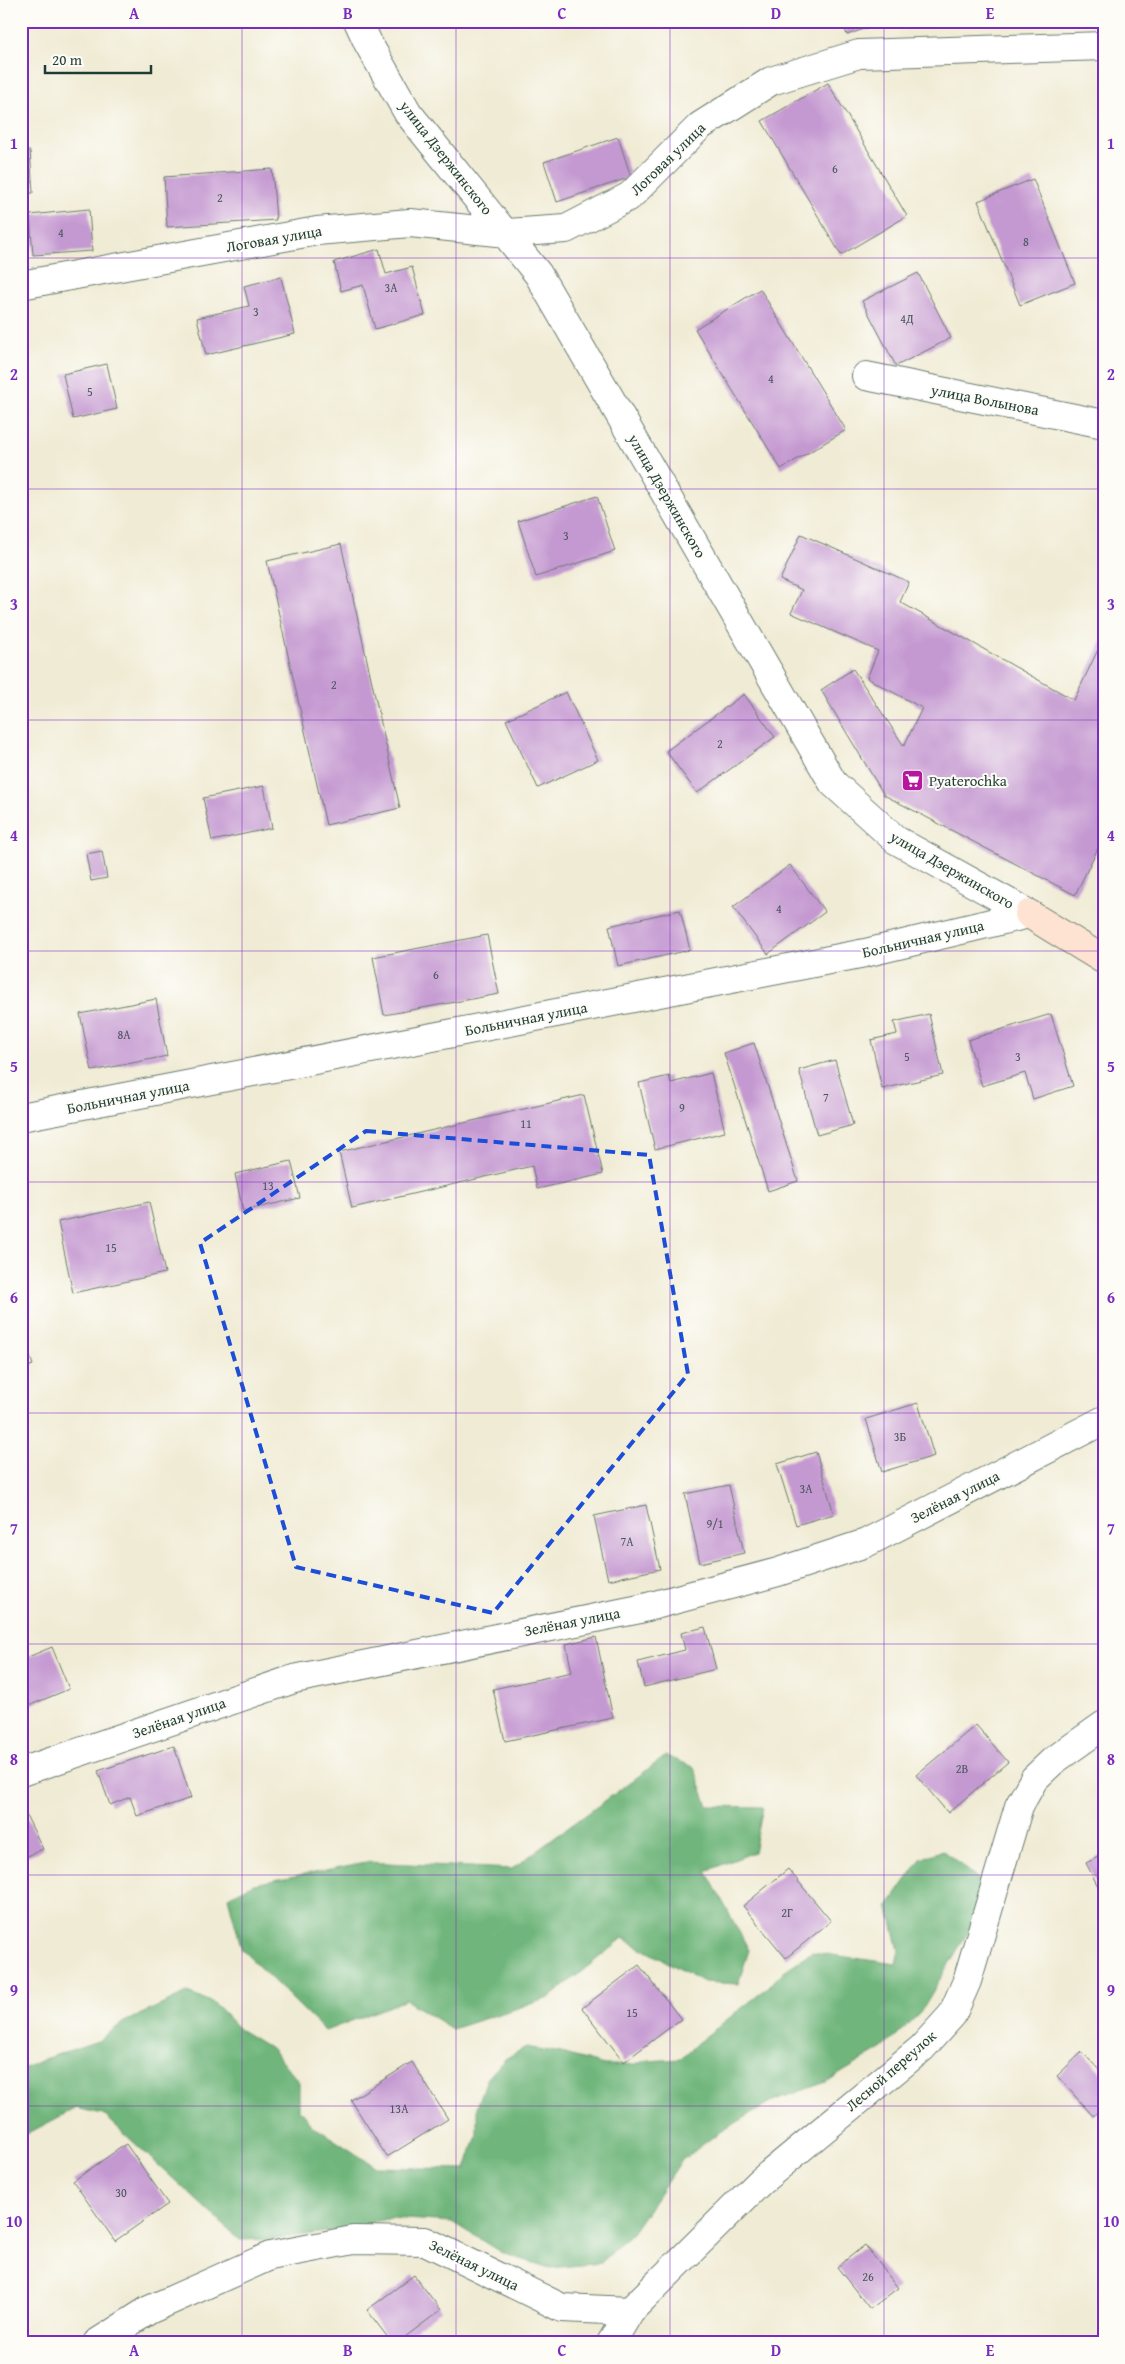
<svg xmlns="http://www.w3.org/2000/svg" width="1125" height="2364" font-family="'Gentium Book Plus',serif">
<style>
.forest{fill:#6fb67c;stroke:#477a58}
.building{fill:#c499d1}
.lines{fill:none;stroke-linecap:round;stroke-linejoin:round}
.street-casing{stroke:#687a6c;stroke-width:30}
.secondary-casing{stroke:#687a6c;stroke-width:30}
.street{stroke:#fff;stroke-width:28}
.secondary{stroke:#fee3d2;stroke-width:28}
.marked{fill:none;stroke:#1d4ed8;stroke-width:4;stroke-dasharray:10 6;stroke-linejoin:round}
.grid{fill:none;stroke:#7b2cbf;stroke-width:1;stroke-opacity:0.55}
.labels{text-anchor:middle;stroke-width:4;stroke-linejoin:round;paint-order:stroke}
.number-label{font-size:12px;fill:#48545b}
.street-label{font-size:15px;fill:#1f3d34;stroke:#fdfcf7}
.poi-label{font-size:15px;fill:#1f3d34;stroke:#fdfcf7;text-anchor:start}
.neatline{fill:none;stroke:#7b2cbf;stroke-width:2}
.grid-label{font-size:16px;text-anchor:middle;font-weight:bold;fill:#7b2cbf}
</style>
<rect width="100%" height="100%" fill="#fdfcf7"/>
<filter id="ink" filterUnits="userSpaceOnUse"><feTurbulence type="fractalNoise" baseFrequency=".02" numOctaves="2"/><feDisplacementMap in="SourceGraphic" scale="10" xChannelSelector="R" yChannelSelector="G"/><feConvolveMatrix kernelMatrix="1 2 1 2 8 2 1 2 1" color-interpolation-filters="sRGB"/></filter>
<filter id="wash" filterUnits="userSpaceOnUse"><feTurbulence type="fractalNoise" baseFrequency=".0096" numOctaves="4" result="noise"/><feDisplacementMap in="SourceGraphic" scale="20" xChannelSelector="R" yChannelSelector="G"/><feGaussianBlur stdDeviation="1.12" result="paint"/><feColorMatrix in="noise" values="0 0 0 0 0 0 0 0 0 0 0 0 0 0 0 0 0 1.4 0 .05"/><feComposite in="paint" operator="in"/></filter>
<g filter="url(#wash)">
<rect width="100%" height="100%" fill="#f0ebd4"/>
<!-- forest -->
<path class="forest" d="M 666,1756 L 694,1767 L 708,1806 L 763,1807 L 754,1852 L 706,1871 L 749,1950 L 738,1984 L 704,1982 L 623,1938 L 549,1998 L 452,2029 L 406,2000 L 325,2031 L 242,1950 L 228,1897 L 254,1884 L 366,1862 L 512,1869 Z
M 943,1850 L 988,1887 L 968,1932 L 920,2013 L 883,2048 L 826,2082 L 775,2100 L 717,2134 L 682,2160 L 632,2233 L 601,2263 L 550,2268 L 502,2253 L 452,2222 L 390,2218 L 346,2229 L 276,2239 L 240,2240 L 103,2114 L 76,2108 L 21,2137 L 21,2070 L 44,2059 L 98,2041 L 124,2022 L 187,1993 L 214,2003 L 239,2029 L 272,2049 L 299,2082 L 299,2110 L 313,2126 L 376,2167 L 466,2169 L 477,2135 L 477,2107 L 487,2079 L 505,2059 L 526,2047 L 561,2053 L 604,2065 L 632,2065 L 646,2061 L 681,2059 L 696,2044 L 766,1989 L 784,1971 L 812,1952 L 896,1964 L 899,1950 L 888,1906 L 921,1859 Z"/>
<g id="blocks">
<!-- building -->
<path class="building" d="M 842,21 L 881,21 L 881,23 L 847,35 Z
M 828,83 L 907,216 L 841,255 L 762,121 Z
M 618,137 L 631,177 L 557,202 L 544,162 Z
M 21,151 L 30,151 L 33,193 L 21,194 Z
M 272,169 L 276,220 L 167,227 L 164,177 Z
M 1033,179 L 1075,283 L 1020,305 L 978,201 Z
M 89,209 L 92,251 L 33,255 L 30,215 Z
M 379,249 L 386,274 L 412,267 L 425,315 L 375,329 L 363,285 L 341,291 L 334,262 Z
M 918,273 L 951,338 L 896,366 L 862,301 Z
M 281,277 L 295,334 L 206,355 L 197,318 L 249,306 L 244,286 Z
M 760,289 L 846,430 L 781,469 L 695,329 Z
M 107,364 L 117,409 L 73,419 L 63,374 Z
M 597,496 L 615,551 L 536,577 L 518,521 Z
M 801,534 L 909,582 L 900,602 L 1074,700 L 1104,637 L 1104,836 L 1075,895 L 884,795 L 821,690 L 853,669 L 904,746 L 922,708 L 867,678 L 878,651 L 791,613 L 802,590 L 780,580 Z
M 341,544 L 400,808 L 326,825 L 267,561 Z
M 566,692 L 598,760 L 538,788 L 506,720 Z
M 744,694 L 775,737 L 697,793 L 666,751 Z
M 264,786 L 272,828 L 212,841 L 203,798 Z
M 102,851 L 107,878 L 91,881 L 86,854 Z
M 790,865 L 825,912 L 768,954 L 733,907 Z
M 680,910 L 690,950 L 618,966 L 609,926 Z
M 487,935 L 499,994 L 384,1015 L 373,957 Z
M 156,999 L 167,1056 L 92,1071 L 80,1014 Z
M 929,1014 L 943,1075 L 882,1089 L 871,1040 L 897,1034 L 894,1022 Z
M 1051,1014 L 1073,1086 L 1033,1099 L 1025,1073 L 982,1086 L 968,1040 Z
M 754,1043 L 798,1181 L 768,1191 L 724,1053 Z
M 835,1060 L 853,1125 L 817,1135 L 799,1070 Z
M 711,1073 L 725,1132 L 655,1149 L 639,1083 L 669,1076 L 671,1083 Z
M 584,1095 L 603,1174 L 537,1189 L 532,1166 L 352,1208 L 339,1152 Z
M 291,1161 L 300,1198 L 243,1211 L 235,1174 Z
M 149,1202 L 165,1273 L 73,1293 L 58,1222 Z
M 21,1332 L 33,1365 L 21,1369 Z
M 918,1403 L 934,1456 L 882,1472 L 866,1419 Z
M 816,1452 L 834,1514 L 796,1525 L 777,1464 Z
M 729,1485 L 744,1553 L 700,1563 L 685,1494 Z
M 646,1505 L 660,1569 L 608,1580 L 594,1516 Z
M 705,1627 L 716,1669 L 644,1687 L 638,1662 L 685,1650 L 681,1633 Z
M 596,1637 L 613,1718 L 505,1741 L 493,1689 L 572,1672 L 566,1644 Z
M 52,1647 L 69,1689 L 21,1709 L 21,1660 Z
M 976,1725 L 1008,1762 L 948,1813 L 916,1775 Z
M 174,1746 L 191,1798 L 137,1816 L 130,1797 L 110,1805 L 98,1771 Z
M 25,1813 L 43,1849 L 21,1859 L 21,1815 Z
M 1104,1854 L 1104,1898 L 1086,1863 Z
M 788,1869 L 831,1921 L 786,1958 L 743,1906 Z
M 639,1965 L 681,2019 L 624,2062 L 582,2008 Z
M 1082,2052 L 1104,2075 L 1104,2106 L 1093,2116 L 1057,2076 Z
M 412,2062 L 448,2119 L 387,2157 L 351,2100 Z
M 126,2144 L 168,2204 L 115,2241 L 73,2181 Z
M 865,2245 L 898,2288 L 870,2309 L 837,2267 Z
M 414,2275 L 441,2310 L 397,2343 L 392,2343 L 367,2310 Z"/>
</g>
</g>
<g filter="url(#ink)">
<use href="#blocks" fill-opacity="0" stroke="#687a6c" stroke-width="1"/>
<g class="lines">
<defs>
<path id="street" d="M 358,21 L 368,43 L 408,113 L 538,274 L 833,783 L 896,840 L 1029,914
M 21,285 L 317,231 L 410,223 L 507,233 L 566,229 L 630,196 L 700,126 L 771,81 L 859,54 L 1104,46
M 866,376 L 1104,424
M 21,1117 L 865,953 L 1029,914
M 21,1772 L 294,1679 L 640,1609 L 778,1572 L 866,1543 L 1104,1420
M 97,2343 L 149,2310 L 270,2256 L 353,2240 L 425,2241 L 562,2308 L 630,2311
M 611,2343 L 630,2311 L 760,2182 L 922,2048 L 952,2015 L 967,1981 L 1019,1806 L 1034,1779 L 1053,1761 L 1104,1725"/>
<path id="secondary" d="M 1029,914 L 1104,960"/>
</defs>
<!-- street casing -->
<use href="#street" class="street-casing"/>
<!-- secondary casing -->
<use href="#secondary" class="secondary-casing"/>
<!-- street -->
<use href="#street" class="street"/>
<!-- secondary -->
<use href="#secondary" class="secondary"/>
</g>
</g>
<!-- marked area -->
<path class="marked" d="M 366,1131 L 649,1155 L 688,1374 L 493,1613 L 296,1567 L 200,1243 Z"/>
<!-- grid -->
<path class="grid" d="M 242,21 L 242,2343M 456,21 L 456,2343M 670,21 L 670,2343M 884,21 L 884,2343M 21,258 L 1104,258M 21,489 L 1104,489M 21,720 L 1104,720M 21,951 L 1104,951M 21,1182 L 1104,1182M 21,1413 L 1104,1413M 21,1644 L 1104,1644M 21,1875 L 1104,1875M 21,2106 L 1104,2106"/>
<!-- icons -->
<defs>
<symbol id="supermarket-square" viewBox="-11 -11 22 22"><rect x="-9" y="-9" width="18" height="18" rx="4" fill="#b5179e" stroke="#fdfcf7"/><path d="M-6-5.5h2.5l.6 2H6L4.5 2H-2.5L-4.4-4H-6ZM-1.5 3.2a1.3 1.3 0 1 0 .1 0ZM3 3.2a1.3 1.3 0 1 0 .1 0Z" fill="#fff"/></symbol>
</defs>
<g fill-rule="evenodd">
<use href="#supermarket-square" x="900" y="768" width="25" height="25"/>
</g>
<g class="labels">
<!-- number labels -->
<g class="number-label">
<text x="835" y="173">6</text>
<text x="220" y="202">2</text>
<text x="61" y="237">4</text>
<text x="1026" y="246">8</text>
<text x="391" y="292">3А</text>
<text x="256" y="316">3</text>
<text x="907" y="323">4Д</text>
<text x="771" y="383">4</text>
<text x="90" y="396">5</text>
<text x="566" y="540">3</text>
<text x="334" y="689">2</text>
<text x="720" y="748">2</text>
<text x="779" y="913">4</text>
<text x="436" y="979">6</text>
<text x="124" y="1039">8А</text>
<text x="907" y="1061">5</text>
<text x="1018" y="1061">3</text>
<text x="826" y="1102">7</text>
<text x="682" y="1112">9</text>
<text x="526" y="1128">11</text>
<text x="268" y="1190">13</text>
<text x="111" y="1252">15</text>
<text x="900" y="1441">3Б</text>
<text x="806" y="1493">3А</text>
<text x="715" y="1528">9/1</text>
<text x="627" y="1546">7А</text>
<text x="962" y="1773">2В</text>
<text x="787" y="1917">2Г</text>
<text x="632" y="2017">15</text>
<text x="399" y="2113">13А</text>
<text x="121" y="2197">30</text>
<text x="868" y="2281">26</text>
</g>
<!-- street labels -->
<g class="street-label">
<text transform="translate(446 158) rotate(52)" y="5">улица Дзержинского</text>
<text transform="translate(668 159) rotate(-44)" y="5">Логовая улица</text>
<text transform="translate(274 239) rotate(-10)" y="5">Логовая улица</text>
<text transform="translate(985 400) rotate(11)" y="5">улица Волынова</text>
<text transform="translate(667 496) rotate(60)" y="5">улица Дзержинского</text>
<text transform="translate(952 870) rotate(30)" y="5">улица Дзержинского</text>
<text transform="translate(923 939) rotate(-13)" y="5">Больничная улица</text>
<text transform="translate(526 1019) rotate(-11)" y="5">Больничная улица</text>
<text transform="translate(128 1097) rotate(-11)" y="5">Больничная улица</text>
<text transform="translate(955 1497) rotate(-27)" y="5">Зелёная улица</text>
<text transform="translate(572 1622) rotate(-11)" y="5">Зелёная улица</text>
<text transform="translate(179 1718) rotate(-19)" y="5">Зелёная улица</text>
<text transform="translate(891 2071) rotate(-41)" y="5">Лесной переулок</text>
<text transform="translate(474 2265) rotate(26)" y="5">Зелёная улица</text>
</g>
<!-- poi labels -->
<g class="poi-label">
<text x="929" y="786">Pyaterochka</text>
</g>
</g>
<!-- margin -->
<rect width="1125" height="2364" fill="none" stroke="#fdfcf7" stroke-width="55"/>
<!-- scale -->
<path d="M45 65v8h106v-8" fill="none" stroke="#1f3d34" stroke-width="2.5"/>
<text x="52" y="65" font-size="15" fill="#1f3d34" stroke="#fdfcf7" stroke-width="4" paint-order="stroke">20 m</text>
<rect x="28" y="28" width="1070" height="2308" class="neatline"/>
<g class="grid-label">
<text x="134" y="19">A</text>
<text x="348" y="19">B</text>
<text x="562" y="19">C</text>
<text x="776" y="19">D</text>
<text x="990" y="19">E</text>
<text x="14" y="149">1</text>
<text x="1111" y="149">1</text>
<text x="14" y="380">2</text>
<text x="1111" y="380">2</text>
<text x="14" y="610">3</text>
<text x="1111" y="610">3</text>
<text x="14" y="841">4</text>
<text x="1111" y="841">4</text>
<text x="14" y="1072">5</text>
<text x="1111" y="1072">5</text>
<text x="14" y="1303">6</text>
<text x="1111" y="1303">6</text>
<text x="14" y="1534">7</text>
<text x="1111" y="1534">7</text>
<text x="14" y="1765">8</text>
<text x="1111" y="1765">8</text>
<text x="14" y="1996">9</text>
<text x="1111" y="1996">9</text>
<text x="14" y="2227">10</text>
<text x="1111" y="2227">10</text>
<text x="134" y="2356">A</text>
<text x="348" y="2356">B</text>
<text x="562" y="2356">C</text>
<text x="776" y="2356">D</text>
<text x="990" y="2356">E</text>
</g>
</svg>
